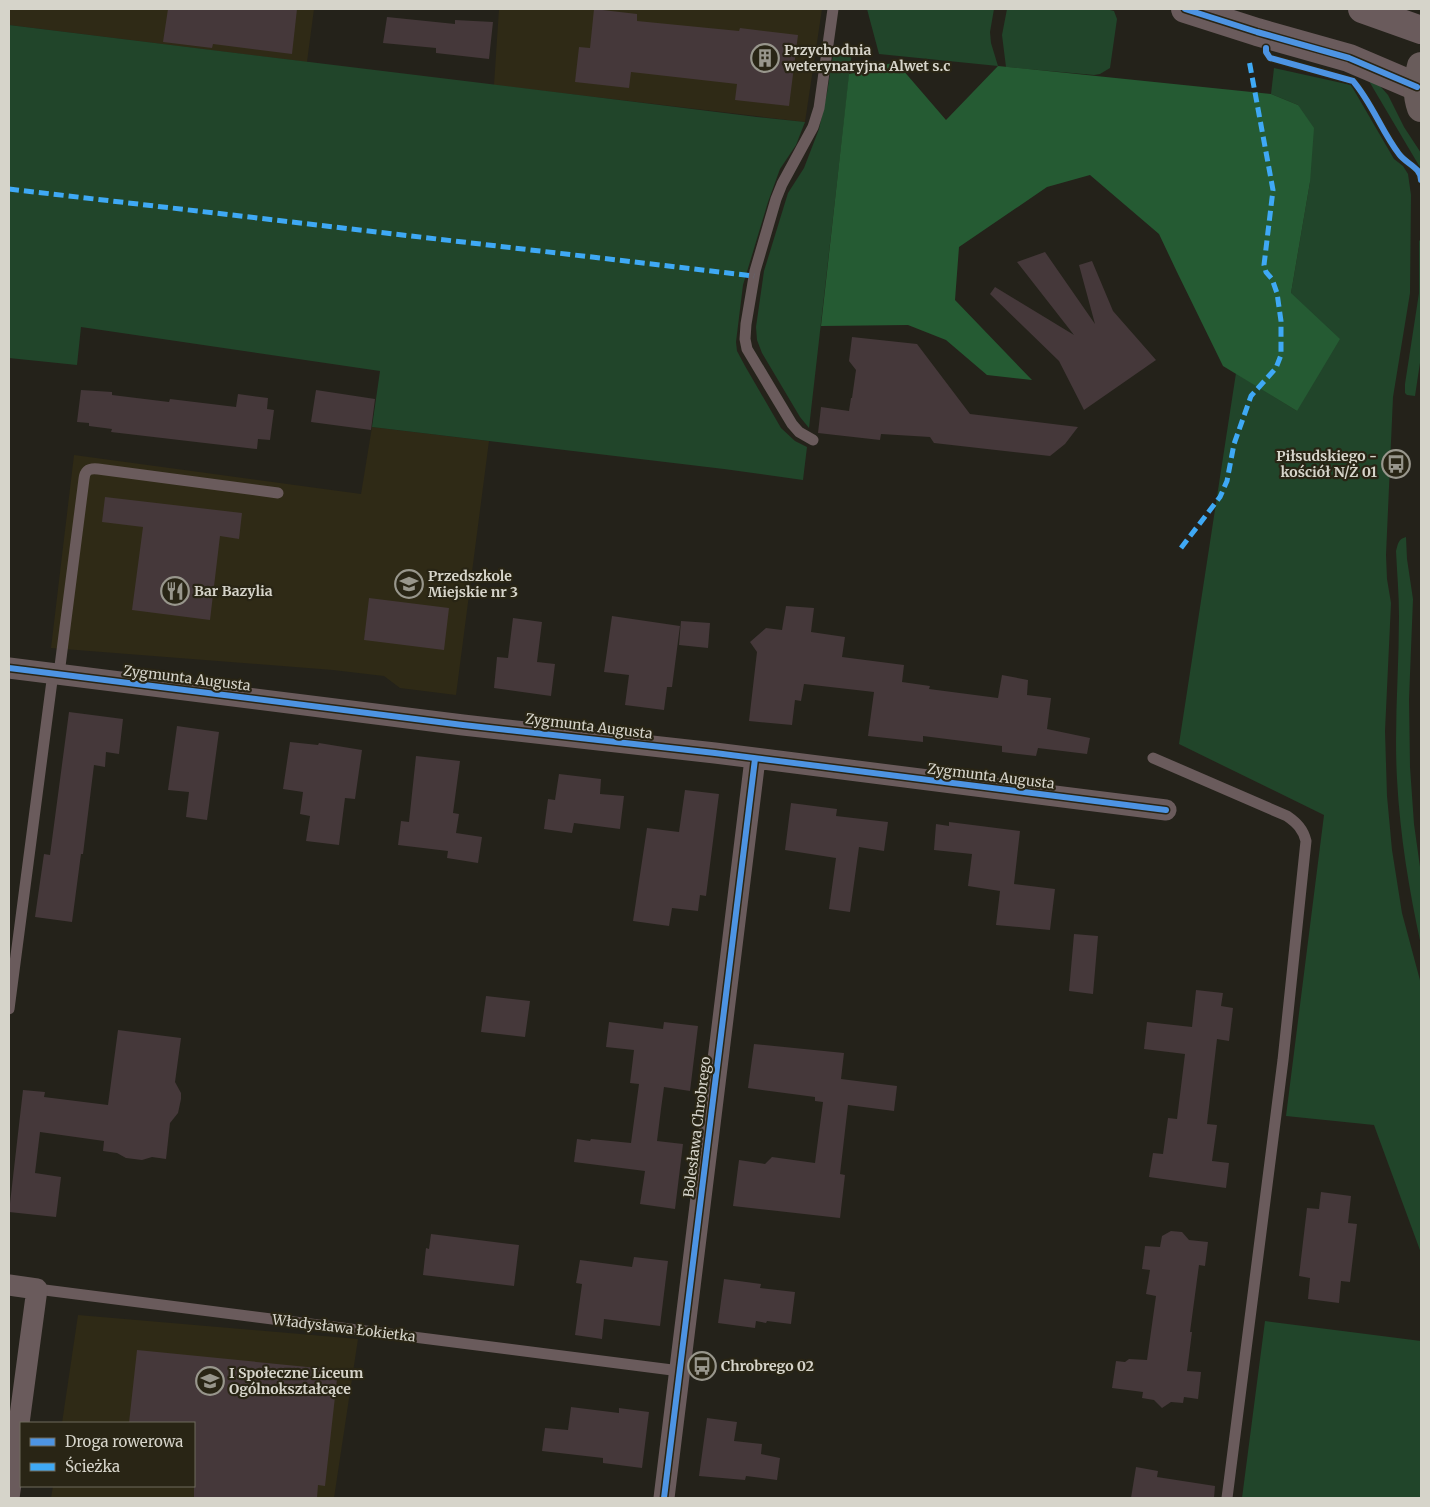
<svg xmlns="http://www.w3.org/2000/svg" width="1430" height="1507" font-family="Merriweather,serif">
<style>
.built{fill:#2f2a16}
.green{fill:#21452a}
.forest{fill:#255b33}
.building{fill:#45383a}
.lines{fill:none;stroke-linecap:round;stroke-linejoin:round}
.service{stroke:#6a5b5c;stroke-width:11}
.minor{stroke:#6a5b5c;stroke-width:21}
.tertiary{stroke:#6a5b5c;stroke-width:28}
.primary{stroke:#695c5b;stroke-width:28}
.quiet{stroke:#3fa9f5;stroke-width:5;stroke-dasharray:10 5;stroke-linecap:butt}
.cycleway-casing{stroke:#292515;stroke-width:9}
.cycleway{stroke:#4d94e3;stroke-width:6}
.labels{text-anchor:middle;stroke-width:4.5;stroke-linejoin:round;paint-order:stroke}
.poi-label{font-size:14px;font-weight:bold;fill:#d6d4ca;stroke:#292515;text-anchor:start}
.street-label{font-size:14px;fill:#d6d4ca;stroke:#292515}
</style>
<rect width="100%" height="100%" fill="#24221a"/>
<!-- built -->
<path class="built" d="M 9,9 L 314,9 L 307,62 L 9,25 Z
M 499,9 L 822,9 L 805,122 L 494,85 Z
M 372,427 L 489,441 L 456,695 L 400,688 L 384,676 L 333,670 L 51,648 L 74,455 L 361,494 Z
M 78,1315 L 358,1339 L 334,1498 L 51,1498 L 53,1486 L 194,1486 L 194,1423 L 62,1423 Z"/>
<!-- green -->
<path class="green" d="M 867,9 L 994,9 L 990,32 L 991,43 L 998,66 L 879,54 Z
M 1007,9 L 1106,9 L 1114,11 L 1117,19 L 1110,68 L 1100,74 L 1094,75 L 1006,67 L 1002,35 Z
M 9,25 L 757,117 L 805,122 L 796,145 L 780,169 L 768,202 L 743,285 L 736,342 L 737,351 L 745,366 L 781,428 L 795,441 L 807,447 L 803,480 L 724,469 L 372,427 L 380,371 L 81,327 L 77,365 L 9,358 Z
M 834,49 L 852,51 L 809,428 L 800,417 L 762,353 L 757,340 L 756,327 L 764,271 L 788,193 L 804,168 L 819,129 L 827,93 Z
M 1274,68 L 1351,85 L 1394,159 L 1403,166 L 1408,174 L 1411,195 L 1410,293 L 1393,397 L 1386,555 L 1387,579 L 1391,603 L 1385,731 L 1387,796 L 1392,850 L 1402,913 L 1421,984 L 1421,1253 L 1374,1125 L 1286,1116 L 1324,815 L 1179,744 L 1236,373 L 1297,411 L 1291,293 L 1310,182 L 1298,105 L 1271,94 Z
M 1363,71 L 1373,78 L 1388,95 L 1404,127 L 1421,153 L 1421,169 Z
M 1421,239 L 1421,356 L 1415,396 L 1407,395 L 1405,393 L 1405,384 L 1419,293 L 1419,241 Z
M 1406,537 L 1407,559 L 1413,599 L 1409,699 L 1410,767 L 1414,824 L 1421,874 L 1421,945 C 1409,890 1400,835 1397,779 C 1394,725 1399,670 1399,616 C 1399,594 1397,573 1396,551 C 1398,544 1398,539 1406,537 Z
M 1265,1321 L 1421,1341 L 1421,1498 L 1242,1498 Z"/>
<!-- forest -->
<path class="forest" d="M 896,62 L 946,120 L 998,66 L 1271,94 L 1298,105 L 1314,128 L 1310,182 L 1291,293 L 1340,339 L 1297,411 L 1223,366 L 1177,272 L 1159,234 L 1090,175 L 1047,187 L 959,247 L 955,300 L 1032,380 L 987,375 L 946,340 L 908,325 L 821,326 L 849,74 Z"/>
<!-- building -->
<path class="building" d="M 168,9 L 297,9 L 292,54 L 213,44 L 212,48 L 163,42 Z
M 594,9 L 637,14 L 637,21 L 739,31 L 740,28 L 798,35 L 789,106 L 735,100 L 737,84 L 631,72 L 629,88 L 575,82 L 579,47 L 590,48 Z
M 387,17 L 455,24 L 455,20 L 493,22 L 489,59 L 436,53 L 436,48 L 383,43 Z
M 1045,252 L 1095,324 L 1079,265 L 1092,261 L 1113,311 L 1156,360 L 1084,410 L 1059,361 L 990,294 L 995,287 L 1074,335 L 1017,262 Z
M 852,337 L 917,344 L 970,414 L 1078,427 L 1065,444 L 1050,456 L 934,443 L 930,437 L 881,434 L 880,440 L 818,433 L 821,407 L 849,411 L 851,398 L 852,398 L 856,370 L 849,361 Z
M 81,390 L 112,392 L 112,395 L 169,402 L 170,399 L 236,407 L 238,394 L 268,398 L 267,409 L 274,410 L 270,440 L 258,439 L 257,449 L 111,432 L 112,429 L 89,426 L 89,423 L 77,422 Z
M 316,390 L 375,399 L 371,430 L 311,422 Z
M 105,497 L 242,513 L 239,539 L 220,536 L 210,620 L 132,610 L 143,527 L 102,522 Z
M 369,598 L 449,608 L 444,650 L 364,640 Z
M 786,606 L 814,608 L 811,632 L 845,637 L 842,657 L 904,665 L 902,682 L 930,686 L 929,689 L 998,698 L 1002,675 L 1028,680 L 1027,695 L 1051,698 L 1047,729 L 1090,738 L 1087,754 L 1038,748 L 1036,756 L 1002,752 L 1002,746 L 923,736 L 923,742 L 868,736 L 874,692 L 804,684 L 801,701 L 795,700 L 792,725 L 749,721 L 757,652 L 750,642 L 766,628 L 782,630 Z
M 612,616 L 680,626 L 672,687 L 667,687 L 664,710 L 625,705 L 629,675 L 604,672 Z
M 513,618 L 542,622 L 537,662 L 555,664 L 551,696 L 494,688 L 497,657 L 508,658 Z
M 681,621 L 710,623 L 708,648 L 679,645 Z
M 69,712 L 123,719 L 119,754 L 106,752 L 105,767 L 94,765 L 83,854 L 81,854 L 72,922 L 35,917 L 44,854 L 50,855 Z
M 177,726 L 219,732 L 207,820 L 186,817 L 189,792 L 168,790 Z
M 290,742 L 318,745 L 319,743 L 362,750 L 355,799 L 345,798 L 339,845 L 306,841 L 310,816 L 300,814 L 303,792 L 283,789 Z
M 416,756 L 460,761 L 453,813 L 459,814 L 456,833 L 482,837 L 478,863 L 447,858 L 448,851 L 398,845 L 401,821 L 409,822 Z
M 559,774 L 601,779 L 600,794 L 624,796 L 620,829 L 574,823 L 572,833 L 544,829 L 548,799 L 555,800 Z
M 685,790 L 719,794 L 706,896 L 700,895 L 698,911 L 672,908 L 669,926 L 633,921 L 647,828 L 679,832 Z
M 791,803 L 837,809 L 836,816 L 888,822 L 884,851 L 859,847 L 850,912 L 829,909 L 836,858 L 785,850 Z
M 949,822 L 1020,831 L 1014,884 L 1055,889 L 1050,930 L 996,925 L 1000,891 L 968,886 L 972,854 L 934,850 L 936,824 L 949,826 Z
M 1074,934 L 1098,936 L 1093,994 L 1069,991 Z
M 1196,990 L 1223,993 L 1221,1006 L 1233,1008 L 1229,1041 L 1217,1039 L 1207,1124 L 1217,1125 L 1212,1161 L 1229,1163 L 1226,1188 L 1149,1177 L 1153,1153 L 1163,1154 L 1168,1118 L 1177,1119 L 1185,1054 L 1144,1049 L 1147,1022 L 1192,1027 Z
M 486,996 L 530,1001 L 525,1037 L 481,1032 Z
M 609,1022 L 663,1029 L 664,1022 L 698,1026 L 690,1091 L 664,1087 L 661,1109 L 657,1141 L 683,1144 L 675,1209 L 640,1204 L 645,1171 L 574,1162 L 577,1139 L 590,1141 L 591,1139 L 631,1143 L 639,1084 L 630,1083 L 634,1050 L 606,1047 Z
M 118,1030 L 181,1038 L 175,1082 L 181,1093 L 181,1099 L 178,1113 L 170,1123 L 166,1159 L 152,1157 L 142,1160 L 126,1158 L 117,1153 L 103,1151 L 104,1141 L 40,1132 L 35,1173 L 61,1177 L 56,1217 L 9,1212 L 23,1090 L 45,1092 L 44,1097 L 108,1105 Z
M 754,1044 L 844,1053 L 841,1079 L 897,1086 L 894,1111 L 848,1105 L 840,1174 L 845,1175 L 840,1218 L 733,1206 L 739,1160 L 765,1164 L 772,1157 L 815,1163 L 823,1102 L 815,1101 L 815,1097 L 748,1088 Z
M 1321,1192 L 1351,1196 L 1348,1223 L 1357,1224 L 1350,1282 L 1341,1281 L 1339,1303 L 1308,1299 L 1310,1278 L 1299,1276 L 1307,1208 L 1319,1209 Z
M 1171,1231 L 1182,1232 L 1189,1240 L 1208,1242 L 1205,1266 L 1199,1265 L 1190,1332 L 1192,1332 L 1187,1371 L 1201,1372 L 1198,1399 L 1184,1397 L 1183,1403 L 1171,1402 L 1162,1408 L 1154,1400 L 1142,1398 L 1143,1392 L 1112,1388 L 1116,1361 L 1125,1362 L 1129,1359 L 1147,1360 L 1156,1296 L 1146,1294 L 1150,1270 L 1142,1269 L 1145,1246 L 1160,1247 L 1162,1236 Z
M 431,1234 L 519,1245 L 514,1286 L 423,1275 L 426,1248 L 429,1249 Z
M 634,1257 L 668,1261 L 660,1326 L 604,1319 L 602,1339 L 575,1335 L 582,1284 L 576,1283 L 580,1260 L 632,1267 Z
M 724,1279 L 761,1284 L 760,1288 L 795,1292 L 791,1324 L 767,1321 L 766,1323 L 756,1321 L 755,1328 L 718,1323 Z
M 137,1350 L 338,1370 L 325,1486 L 318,1485 L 317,1498 L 194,1498 L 194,1423 L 129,1423 Z
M 571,1407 L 619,1413 L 619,1408 L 649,1412 L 642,1468 L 603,1463 L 603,1458 L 542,1451 L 545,1428 L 568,1430 Z
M 707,1418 L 737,1422 L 734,1441 L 762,1444 L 761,1454 L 780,1458 L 777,1480 L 746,1476 L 745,1480 L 699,1476 Z
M 1136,1467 L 1158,1471 L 1157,1477 L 1215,1486 L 1214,1498 L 1131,1498 Z"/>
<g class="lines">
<!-- service -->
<path class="service" d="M 813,440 L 799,432 L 792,424 L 747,349 L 745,339 L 746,324 L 755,271 L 776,199 L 782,184 L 813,127 L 819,108 L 833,9
M 59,674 L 84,479 C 85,470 89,468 98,469 L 278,493
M 1153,758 L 1287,816 C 1297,823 1303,829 1306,841 L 1283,1060 L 1227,1498
M 9,1009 L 53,673
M 37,1289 L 680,1371"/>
<!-- minor -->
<path class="minor" d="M 9,668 L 463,725 L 715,753 L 1166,810
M 9,1285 L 37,1289 L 9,1498
M 664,1498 L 755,759"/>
<!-- tertiary -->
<path class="tertiary" d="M 1185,9 L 1257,32 L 1349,58 L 1417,87
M 1362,9 L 1421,30"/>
<!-- primary -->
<path class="primary" d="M 1421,66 C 1417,80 1416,94 1421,108"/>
<!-- quiet -->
<path class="quiet" d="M 9,189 L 754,276
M 1181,548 L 1220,497 L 1227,481 L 1234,444 L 1251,396 L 1276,368 L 1281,355 L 1281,321 L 1277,293 L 1272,279 L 1266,272 L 1264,265 L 1273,190 L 1249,60"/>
<defs>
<path id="cycleway" d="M 1185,9 L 1257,32 L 1349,58 L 1417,87
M 1266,48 L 1266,52 L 1270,58 L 1353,81 C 1372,103 1382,132 1399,154 C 1406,164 1421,167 1421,180
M 9,668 L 463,725 L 715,753 L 1166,810
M 664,1498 L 755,759"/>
</defs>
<!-- cycleway casing -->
<use href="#cycleway" class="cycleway-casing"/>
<!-- cycleway -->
<use href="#cycleway" class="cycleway"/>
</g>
<!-- icons -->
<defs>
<symbol id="building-ring" viewBox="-11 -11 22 22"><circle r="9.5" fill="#292515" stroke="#98968c" stroke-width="1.5"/><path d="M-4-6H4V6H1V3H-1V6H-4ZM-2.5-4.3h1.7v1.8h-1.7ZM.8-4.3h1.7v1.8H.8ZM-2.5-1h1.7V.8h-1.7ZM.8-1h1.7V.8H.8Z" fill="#98968c"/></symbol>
<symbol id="bus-ring" viewBox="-11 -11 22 22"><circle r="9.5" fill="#292515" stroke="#98968c" stroke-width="1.5"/><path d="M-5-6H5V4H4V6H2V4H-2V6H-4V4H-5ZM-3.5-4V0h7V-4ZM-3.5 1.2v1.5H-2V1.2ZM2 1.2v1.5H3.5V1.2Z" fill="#98968c"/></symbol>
<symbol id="school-ring" viewBox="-11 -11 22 22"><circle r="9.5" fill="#292515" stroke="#98968c" stroke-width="1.5"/><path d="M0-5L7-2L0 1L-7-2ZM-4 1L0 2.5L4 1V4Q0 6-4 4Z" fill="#98968c"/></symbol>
<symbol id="restaurant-ring" viewBox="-11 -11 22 22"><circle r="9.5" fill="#292515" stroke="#98968c" stroke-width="1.5"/><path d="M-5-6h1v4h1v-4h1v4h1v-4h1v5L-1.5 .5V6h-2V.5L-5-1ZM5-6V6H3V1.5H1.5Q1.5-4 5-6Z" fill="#98968c"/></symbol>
</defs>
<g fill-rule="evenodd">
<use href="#building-ring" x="749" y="42" width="32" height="32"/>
<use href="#bus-ring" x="1380" y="448" width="32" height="32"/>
<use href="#school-ring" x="393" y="568" width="32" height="32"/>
<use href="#restaurant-ring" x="159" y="575" width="32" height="32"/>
<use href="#bus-ring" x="686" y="1350" width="32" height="32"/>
<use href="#school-ring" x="194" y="1365" width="32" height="32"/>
</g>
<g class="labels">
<!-- poi labels -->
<g class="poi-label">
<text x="784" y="55">Przychodnia<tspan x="784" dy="16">weterynaryjna Alwet s.c</tspan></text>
<text x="1377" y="461" text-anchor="end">Piłsudskiego -<tspan x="1377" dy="16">kościół N/Ż 01</tspan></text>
<text x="428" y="581">Przedszkole<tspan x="428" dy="16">Miejskie nr 3</tspan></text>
<text x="194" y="596">Bar Bazylia</text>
<text x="721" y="1371">Chrobrego 02</text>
<text x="229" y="1378">I Społeczne Liceum<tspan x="229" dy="16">Ogólnokształcące</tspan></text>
</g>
<!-- street labels -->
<g class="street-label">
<text transform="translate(187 678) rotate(7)" y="5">Zygmunta Augusta</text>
<text transform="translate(589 726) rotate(7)" y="5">Zygmunta Augusta</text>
<text transform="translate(991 776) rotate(7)" y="5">Zygmunta Augusta</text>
<text transform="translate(697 1127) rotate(-83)" y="5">Bolesława Chrobrego</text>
<text transform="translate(344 1328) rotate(7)" y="5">Władysława Łokietka</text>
</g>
</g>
<!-- border -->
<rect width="1430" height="1507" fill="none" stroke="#d6d4ca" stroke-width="20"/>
<!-- legend -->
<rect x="20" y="1422" width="175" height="65" fill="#292515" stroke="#6e6b5d"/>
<rect x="30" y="1438" width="25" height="8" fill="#4d94e3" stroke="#6e6b5d"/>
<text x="65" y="1447" font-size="15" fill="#d6d4ca">Droga rowerowa</text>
<rect x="30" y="1463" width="25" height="8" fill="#3fa9f5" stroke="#6e6b5d"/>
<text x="65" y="1472" font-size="15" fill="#d6d4ca">Ścieżka</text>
</svg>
